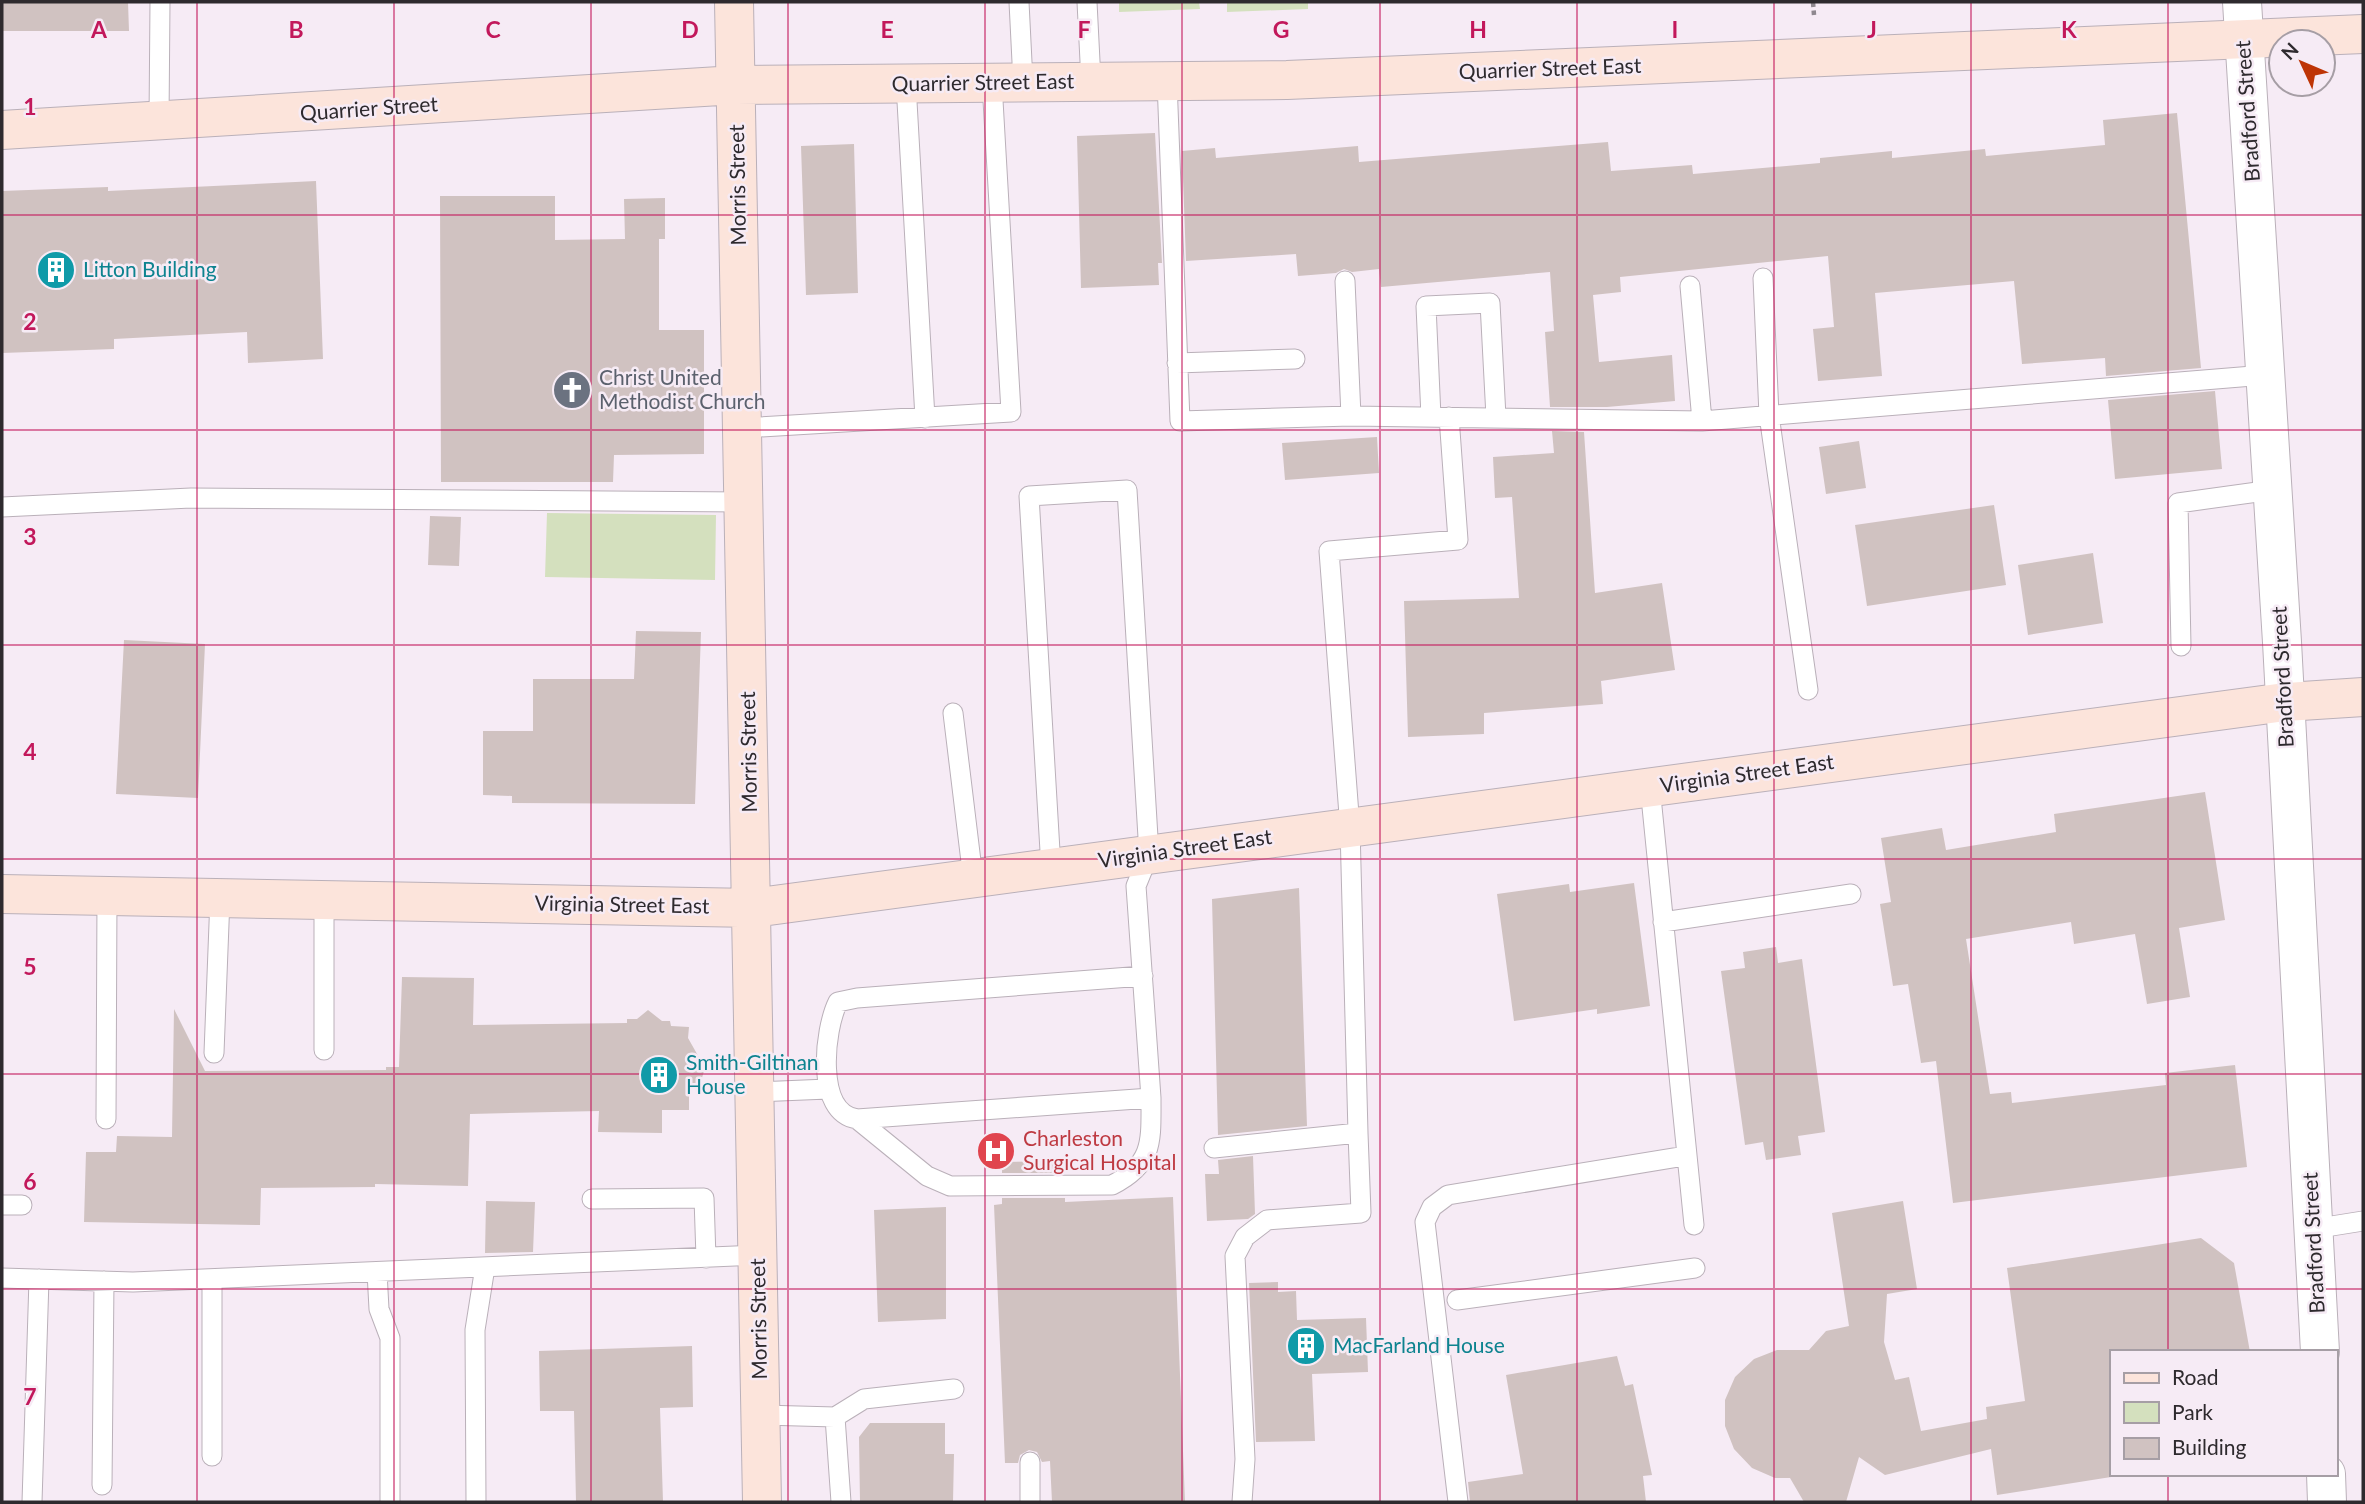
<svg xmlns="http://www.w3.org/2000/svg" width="2365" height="1504" font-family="Lato,sans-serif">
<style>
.green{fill:#d4e0be}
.building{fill:#d0c2c1}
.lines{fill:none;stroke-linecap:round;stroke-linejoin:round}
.lane-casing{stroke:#bab0b9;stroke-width:21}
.street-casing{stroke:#bab0b9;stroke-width:40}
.secondary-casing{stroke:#bab0b9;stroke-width:40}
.path{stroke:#8f888f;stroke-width:4.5;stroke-dasharray:5 3.5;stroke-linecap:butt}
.lane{stroke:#fff;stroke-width:19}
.street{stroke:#fff;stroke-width:38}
.secondary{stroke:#fce4db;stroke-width:38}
.grid{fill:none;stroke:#c2185b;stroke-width:2;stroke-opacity:0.55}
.labels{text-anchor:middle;stroke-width:5;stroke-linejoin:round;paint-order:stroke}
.street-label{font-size:21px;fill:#2e2a2e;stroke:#f6ebf5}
.culture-label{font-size:21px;fill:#0d838f;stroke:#f6ebf5;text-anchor:start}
.worship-label{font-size:21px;fill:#5b616d;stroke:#f6ebf5;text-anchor:start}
.health-label{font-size:21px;fill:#be3a42;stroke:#f6ebf5;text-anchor:start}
.grid-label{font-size:23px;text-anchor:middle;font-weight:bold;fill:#c2185b;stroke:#f6ebf5;stroke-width:5;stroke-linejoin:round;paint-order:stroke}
</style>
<rect width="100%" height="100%" fill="#f6ebf5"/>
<!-- green -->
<path class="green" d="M 1119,2 L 1199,2 L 1200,9 L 1119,12 Z
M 1227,2 L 1308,2 L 1308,9 L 1227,12 Z
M 547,513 L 716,515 L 715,580 L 545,577 Z"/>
<!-- building -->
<path class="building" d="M 2,2 L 128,2 L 129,31 L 2,31 Z
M 2177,113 L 2201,368 L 2106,376 L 2105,358 L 2022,364 L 2014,281 L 1875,293 L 1882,376 L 1818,381 L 1813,329 L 1834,327 L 1828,256 L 1620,277 L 1621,292 L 1593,295 L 1599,362 L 1672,355 L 1675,401 L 1607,407 L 1550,407 L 1545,332 L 1554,331 L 1550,272 L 1381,287 L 1379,269 L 1352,272 L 1344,269 L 1336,273 L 1298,276 L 1296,254 L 1186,261 L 1182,151 L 1215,148 L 1216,158 L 1358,146 L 1359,162 L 1608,142 L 1611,171 L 1692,165 L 1693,174 L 1820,163 L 1820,158 L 1892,151 L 1892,158 L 1985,149 L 1986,156 L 2105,145 L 2103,120 Z
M 1155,133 L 1162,263 L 1158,263 L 1159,285 L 1081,288 L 1077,136 Z
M 854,144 L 858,293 L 806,295 L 801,146 Z
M 316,181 L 323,359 L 248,363 L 247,332 L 114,339 L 114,349 L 2,353 L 2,191 L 108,187 L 108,191 Z
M 440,196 L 555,196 L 555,240 L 625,239 L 624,199 L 665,198 L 665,239 L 659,239 L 659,330 L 704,330 L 704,454 L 614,455 L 613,482 L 441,482 Z
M 2215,391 L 2222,469 L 2115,479 L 2108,400 Z
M 1552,431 L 1584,432 L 1595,593 L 1662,583 L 1675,670 L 1601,681 L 1603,704 L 1484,713 L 1484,734 L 1408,737 L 1404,601 L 1519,598 L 1512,497 L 1495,498 L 1493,457 L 1554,453 Z
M 1377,437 L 1379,473 L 1285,480 L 1282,443 Z
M 1859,441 L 1866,488 L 1826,494 L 1819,447 Z
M 1994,505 L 2006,585 L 1867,606 L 1855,525 Z
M 430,516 L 461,517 L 459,566 L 428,565 Z
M 2093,553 L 2103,623 L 2028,635 L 2018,565 Z
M 636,631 L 701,632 L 695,804 L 512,803 L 512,796 L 483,795 L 483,731 L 533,731 L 533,679 L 634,679 Z
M 124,640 L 205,644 L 198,798 L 116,794 Z
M 2205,792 L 2225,920 L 2179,928 L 2190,997 L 2147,1004 L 2135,934 L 2074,944 L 2071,922 L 1966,939 L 1990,1094 L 2011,1092 L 2012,1103 L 2166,1085 L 2165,1073 L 2235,1065 L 2247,1167 L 1953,1203 L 1936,1061 L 1921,1063 L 1908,984 L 1893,986 L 1880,904 L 1891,902 L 1881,838 L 1942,828 L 1946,850 L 2056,832 L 2054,814 Z
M 1634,883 L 1650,1006 L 1597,1014 L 1597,1009 L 1514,1021 L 1497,894 L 1569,884 L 1570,892 Z
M 1299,888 L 1307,1126 L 1218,1135 L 1212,899 Z
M 1776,947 L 1778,963 L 1802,959 L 1825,1132 L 1798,1136 L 1801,1155 L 1766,1160 L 1763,1142 L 1745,1145 L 1721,971 L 1745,968 L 1743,952 Z
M 402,977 L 474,978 L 473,1025 L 627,1023 L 627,1019 L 637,1019 L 648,1010 L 662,1021 L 670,1021 L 671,1026 L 689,1027 L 688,1038 L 705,1068 L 701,1081 L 689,1091 L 689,1110 L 662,1110 L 662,1133 L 598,1132 L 599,1111 L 470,1114 L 468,1186 L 375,1184 L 375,1187 L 261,1188 L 260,1225 L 84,1222 L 86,1152 L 116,1152 L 117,1136 L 172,1137 L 174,1009 L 205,1071 L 386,1070 L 386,1067 L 399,1067 Z
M 1253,1156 L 1255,1214 L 1248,1219 L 1207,1221 L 1205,1174 L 1219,1174 L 1218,1160 Z
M 1064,1161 L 1064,1173 L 1002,1173 L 1002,1162 Z
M 1173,1197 L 1185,1502 L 1052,1502 L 1050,1461 L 1042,1462 L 1037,1452 L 1029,1450 L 1020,1455 L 1018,1463 L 1005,1463 L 994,1205 L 1002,1204 L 1002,1198 L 1065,1198 L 1065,1202 Z
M 486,1201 L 535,1202 L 533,1252 L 485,1253 Z
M 1903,1201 L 1917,1289 L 1887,1294 L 1884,1342 L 1895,1380 L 1909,1377 L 1921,1431 L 1987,1419 L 1986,1407 L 2025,1401 L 2007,1268 L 2201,1238 L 2234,1263 L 2250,1352 L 2111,1352 L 2111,1477 L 1997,1495 L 1991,1449 L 1885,1475 L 1859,1457 L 1846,1502 L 1804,1502 L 1790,1478 L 1775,1478 L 1752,1468 L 1734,1449 L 1725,1426 L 1725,1400 L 1735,1377 L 1754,1359 L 1777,1350 L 1809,1350 L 1826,1331 L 1849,1326 L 1832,1213 Z
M 946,1207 L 946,1319 L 878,1322 L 874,1210 Z
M 1278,1282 L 1278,1292 L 1296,1291 L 1297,1320 L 1366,1318 L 1368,1372 L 1312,1374 L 1315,1441 L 1256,1442 L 1249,1283 Z
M 692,1346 L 693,1407 L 660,1408 L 663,1502 L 576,1502 L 574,1411 L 540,1411 L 539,1351 Z
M 1617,1356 L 1625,1386 L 1633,1384 L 1652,1475 L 1643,1476 L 1646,1502 L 1470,1502 L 1468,1482 L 1523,1474 L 1506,1375 Z
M 870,1423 L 945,1423 L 945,1454 L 954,1454 L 953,1502 L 860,1502 L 859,1437 Z"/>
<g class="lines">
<defs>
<path id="lane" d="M 1019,2 L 1023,82
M 1087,2 L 1091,81
M 1167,81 L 1180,421 L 1351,416 L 1702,421 L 2265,375
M 906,84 L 925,418
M 159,121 L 160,2
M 1763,278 L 1769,415 L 1808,690
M 1345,281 L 1351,416
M 1690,286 L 1702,421
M 1177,363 L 1295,359
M 1431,417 L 1426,306 L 1490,303 L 1496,417
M 743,428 L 1011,412 L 992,83
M 2,507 L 191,498 L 744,502
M 2181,646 L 2178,503 L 2272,490
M 953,713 L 973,878
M 1650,787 L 1694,1225
M 1051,868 L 1029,496 L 1127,490 L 1149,854 L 1136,886 L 1151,1098 L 857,1119 C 815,1113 824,1030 838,1002 L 857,998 L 1143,976
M 1663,922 L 1851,894
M 324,1050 L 324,900
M 214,1053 L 220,898
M 756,1092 L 828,1089
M 106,1119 L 107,896
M 857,1119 L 927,1176 L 950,1186 L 1112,1185 C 1154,1164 1151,1141 1151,1098
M 1214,1148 L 1358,1133 L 1350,828 L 1329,551 L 1458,540 L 1449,417
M 592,1199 L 704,1198 L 706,1258
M 2,1205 L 22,1205
M 2313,1229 L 2363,1221
M 377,1272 L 379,1309 L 390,1338 L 390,1502
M 2,1278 L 133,1282 L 758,1255
M 1457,1300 L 1695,1268
M 760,1415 L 835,1417 L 864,1399 L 954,1389
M 835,1417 L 841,1502
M 212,1456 L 212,1279
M 102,1485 L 104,1281
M 32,1502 L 39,1279
M 476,1502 L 475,1330 L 485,1267
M 1030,1502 L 1030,1462
M 1242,1502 L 1245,1459 L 1235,1256 L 1245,1237 L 1267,1220 L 1361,1213 L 1358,1133
M 1458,1502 L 1425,1222 L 1432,1207 L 1448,1195 L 1685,1156"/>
<path id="street" d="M 2242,2 L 2282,642 L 2320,1352
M 2326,1474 L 2327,1502"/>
<path id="secondary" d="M 734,2 L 762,1502
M 2,130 L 736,85 L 1287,80 L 2363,34
M 2,894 L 753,908 L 2285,702 L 2363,697"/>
</defs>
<!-- lane casing -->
<use href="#lane" class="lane-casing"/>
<!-- street casing -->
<use href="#street" class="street-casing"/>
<!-- secondary casing -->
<use href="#secondary" class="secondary-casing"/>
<!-- path -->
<path class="path" d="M 1813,2 L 1814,15"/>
<!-- lane -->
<use href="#lane" class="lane"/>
<!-- street -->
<use href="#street" class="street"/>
<!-- secondary -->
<use href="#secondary" class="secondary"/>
</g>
<!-- grid -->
<path class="grid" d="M 197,2 L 197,1502M 394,2 L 394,1502M 591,2 L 591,1502M 788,2 L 788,1502M 985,2 L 985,1502M 1182,2 L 1182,1502M 1380,2 L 1380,1502M 1577,2 L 1577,1502M 1774,2 L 1774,1502M 1971,2 L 1971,1502M 2168,2 L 2168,1352M 2,215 L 2363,215M 2,430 L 2363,430M 2,645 L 2363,645M 2,859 L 2363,859M 2,1074 L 2363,1074M 2,1289 L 2363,1289M 2168,1474 L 2168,1502"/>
<!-- icons -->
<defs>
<symbol id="building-disc" viewBox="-11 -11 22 22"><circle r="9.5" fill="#0f9aa8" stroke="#f6ebf5"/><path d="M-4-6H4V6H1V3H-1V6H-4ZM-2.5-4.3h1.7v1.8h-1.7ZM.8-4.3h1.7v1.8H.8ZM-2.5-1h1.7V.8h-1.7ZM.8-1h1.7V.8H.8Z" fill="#fff"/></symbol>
<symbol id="church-disc" viewBox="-11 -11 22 22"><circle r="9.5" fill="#6b7280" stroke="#f6ebf5"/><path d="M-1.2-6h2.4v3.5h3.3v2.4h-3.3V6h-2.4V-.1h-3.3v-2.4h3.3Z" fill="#fff"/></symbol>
<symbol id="hospital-disc" viewBox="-11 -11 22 22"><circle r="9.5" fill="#e0444e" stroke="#f6ebf5"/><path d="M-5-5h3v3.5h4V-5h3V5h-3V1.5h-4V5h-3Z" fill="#fff"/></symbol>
</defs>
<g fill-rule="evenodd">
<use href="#building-disc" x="34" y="248" width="44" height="44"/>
<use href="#church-disc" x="550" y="368" width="44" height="44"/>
<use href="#building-disc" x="637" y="1053" width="44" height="44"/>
<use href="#hospital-disc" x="974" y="1129" width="44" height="44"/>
<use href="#building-disc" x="1284" y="1324" width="44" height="44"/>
</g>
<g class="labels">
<!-- street labels -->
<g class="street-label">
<text transform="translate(1550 69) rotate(-2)" y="7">Quarrier Street East</text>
<text transform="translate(983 83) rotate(-1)" y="7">Quarrier Street East</text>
<text transform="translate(369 109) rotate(-4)" y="7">Quarrier Street</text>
<text transform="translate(2248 111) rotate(-94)" y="7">Bradford Street</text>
<text transform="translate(738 185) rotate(-91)" y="7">Morris Street</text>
<text transform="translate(2283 677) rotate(-93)" y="7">Bradford Street</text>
<text transform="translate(749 752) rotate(-91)" y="7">Morris Street</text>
<text transform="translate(1747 774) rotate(-8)" y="7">Virginia Street East</text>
<text transform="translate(1185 849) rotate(-8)" y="7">Virginia Street East</text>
<text transform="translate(622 905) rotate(1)" y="7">Virginia Street East</text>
<text transform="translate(2314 1243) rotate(-93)" y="7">Bradford Street</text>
<text transform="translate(759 1319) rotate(-91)" y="7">Morris Street</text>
</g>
<!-- culture labels -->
<g class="culture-label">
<text x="83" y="277">Litton Building</text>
<text x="686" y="1070">Smith-Giltinan<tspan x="686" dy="24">House</tspan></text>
<text x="1333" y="1353">MacFarland House</text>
</g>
<!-- worship labels -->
<g class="worship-label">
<text x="599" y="385">Christ United<tspan x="599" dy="24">Methodist Church</tspan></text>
</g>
<!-- health labels -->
<g class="health-label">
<text x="1023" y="1146">Charleston<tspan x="1023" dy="24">Surgical Hospital</tspan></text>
</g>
</g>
<g class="grid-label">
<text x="99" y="38">A</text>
<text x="296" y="38">B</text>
<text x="493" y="38">C</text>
<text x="690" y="38">D</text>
<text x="887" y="38">E</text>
<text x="1084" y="38">F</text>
<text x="1281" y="38">G</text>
<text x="1478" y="38">H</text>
<text x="1675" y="38">I</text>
<text x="1872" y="38">J</text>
<text x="2069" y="38">K</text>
<text x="30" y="115">1</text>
<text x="30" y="330">2</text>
<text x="30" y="545">3</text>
<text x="30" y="760">4</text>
<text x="30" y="975">5</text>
<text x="30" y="1190">6</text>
<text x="30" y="1405">7</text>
</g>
<!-- border -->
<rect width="2365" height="1504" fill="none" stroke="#2e2a2e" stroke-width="7"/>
<!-- legend -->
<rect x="2110" y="1350" width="228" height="126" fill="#f6ebf5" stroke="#a69ea5" stroke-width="2"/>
<rect x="2124" y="1373" width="35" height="10" fill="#fce4db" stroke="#a69ea5" stroke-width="2"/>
<text x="2172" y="1385" font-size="21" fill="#2e2a2e">Road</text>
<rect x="2124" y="1402" width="35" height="21" fill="#d4e0be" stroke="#a69ea5" stroke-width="2"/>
<text x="2172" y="1420" font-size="21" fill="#2e2a2e">Park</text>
<rect x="2124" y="1438" width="35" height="21" fill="#d0c2c1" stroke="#a69ea5" stroke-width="2"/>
<text x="2172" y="1455" font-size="21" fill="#2e2a2e">Building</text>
<!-- north arrow -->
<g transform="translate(2302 63) rotate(314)"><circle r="33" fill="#f6ebf5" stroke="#a69ea5" stroke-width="2"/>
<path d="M0-5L12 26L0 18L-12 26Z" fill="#be3506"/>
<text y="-10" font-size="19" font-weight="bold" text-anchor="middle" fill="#2e2a2e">N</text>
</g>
</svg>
